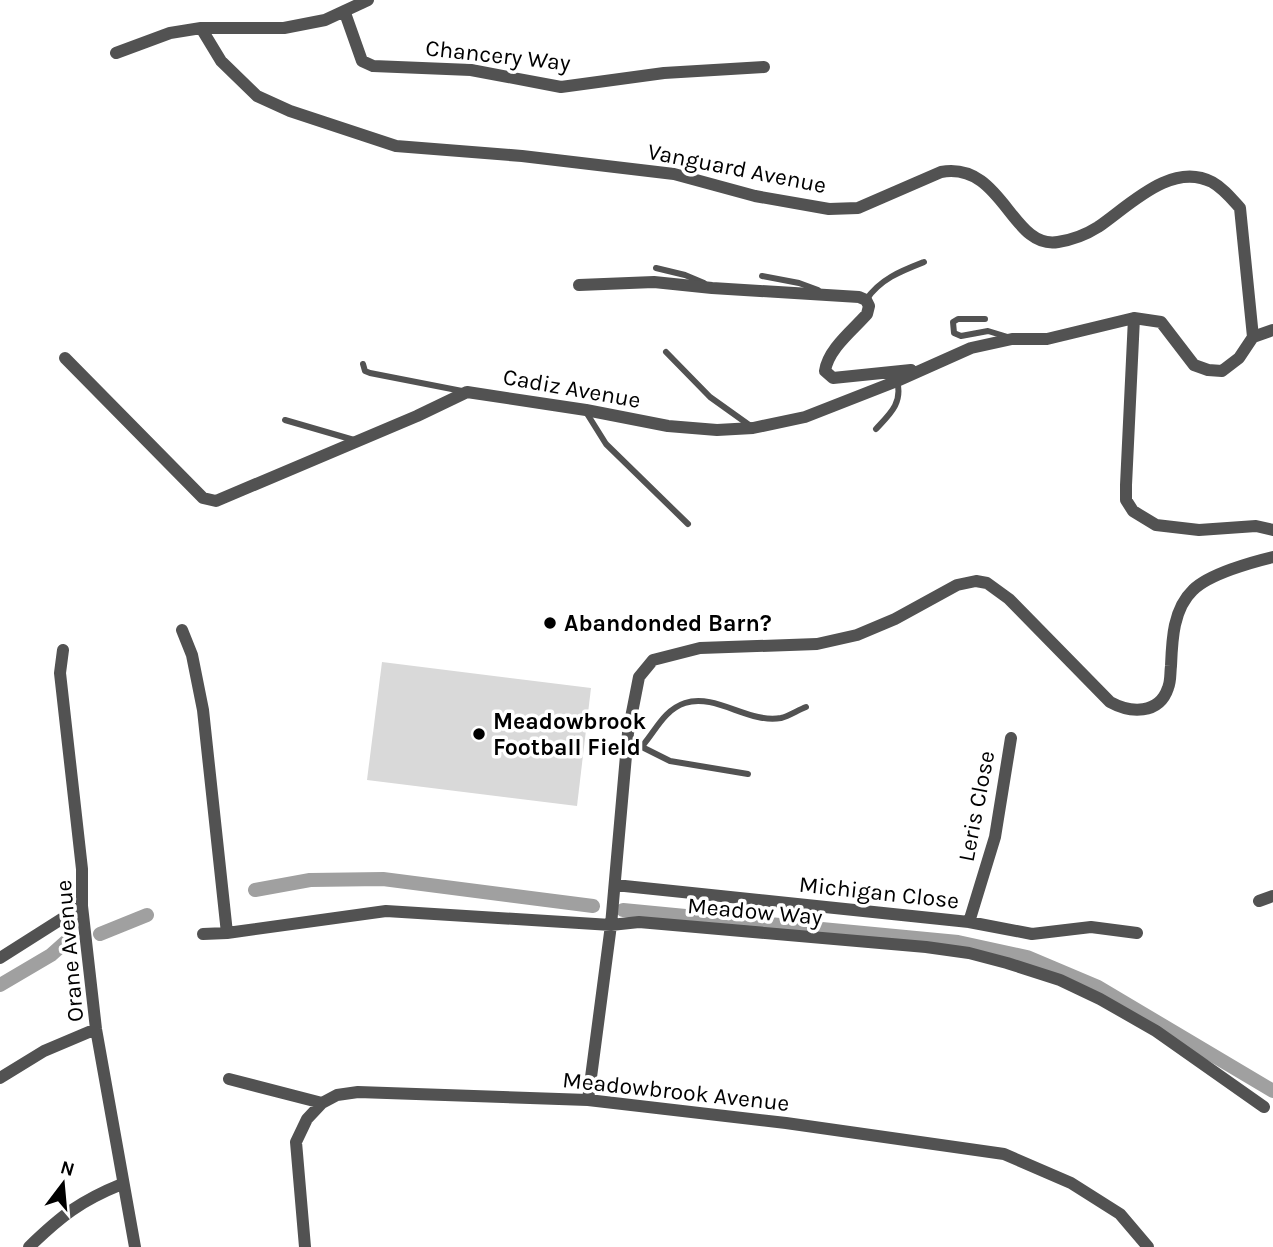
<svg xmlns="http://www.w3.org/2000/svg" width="1273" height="1247" font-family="Karla,sans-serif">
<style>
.green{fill:#d9d9d9}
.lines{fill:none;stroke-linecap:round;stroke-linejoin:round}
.canal{stroke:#a0a0a0;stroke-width:14}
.service{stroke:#525252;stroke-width:6}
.minor{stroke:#525252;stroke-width:12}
.poi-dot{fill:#000;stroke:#fff;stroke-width:2.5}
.labels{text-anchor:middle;stroke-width:7;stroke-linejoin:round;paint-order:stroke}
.street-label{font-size:23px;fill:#000;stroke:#fff}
.poi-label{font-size:23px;font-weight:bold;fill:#000;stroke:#fff;text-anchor:start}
</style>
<rect width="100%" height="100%" fill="#fff"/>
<!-- green -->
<path class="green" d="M 382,662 L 591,688 L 577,806 L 367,780 Z"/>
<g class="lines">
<!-- canal -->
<path class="canal" d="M 255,890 L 310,880 L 383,879 L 593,906
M 623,910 L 958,942 L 1027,957 L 1098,987 L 1273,1091
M 100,934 L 147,915
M 0,985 L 51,955 L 69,939"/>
<!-- service -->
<path class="service" d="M 656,268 L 685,275 L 704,283
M 762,276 L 799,283 L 818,290
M 866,300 C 880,279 901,271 924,262
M 985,319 L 958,319 L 953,322 L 954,333 L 961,336 L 988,331 L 1011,338
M 666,352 L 710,397 L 752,427
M 363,364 L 365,371 L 370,373 L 462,391
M 586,412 L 606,444 L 688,524
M 285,420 L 354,440
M 876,429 C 890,414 903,403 897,381
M 642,747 L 670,761 L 748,774
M 626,758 C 631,754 639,750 643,745 C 656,730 664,710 685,703 C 716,693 749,724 781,718 C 789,716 798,710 806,707"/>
<!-- minor -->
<path class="minor" d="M 345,13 L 362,61 L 373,66 L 471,70 L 561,87 L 664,73 L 764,67
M 201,28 L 221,61 L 257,96 L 290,111 L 396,146 L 522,156 L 674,174 L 755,196 L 829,209 L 858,208 L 941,172 C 1003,161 1011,250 1058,242 C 1071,240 1087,234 1098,227 C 1129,206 1171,161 1212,182 C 1223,188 1231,198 1240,208 L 1253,337
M 116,53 L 170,33 L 201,28 L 284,28 L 325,20 L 368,0
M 579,285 L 654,282 L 712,288 L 859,297 L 866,300 L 869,306 L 867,314 C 853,330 828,349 825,371 L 833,378 L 911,370
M 1253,337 L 1239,358 L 1222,371 L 1208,370 L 1194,365 L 1161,322 L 1134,318 L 1126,485 L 1126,500 L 1133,511 L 1156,525 L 1199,530 L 1256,526 L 1273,530
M 1253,337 L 1273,330
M 65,358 L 203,498 L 216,501 L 417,416 L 467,392 L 586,410 L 668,426 L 717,430 L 753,428 L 805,417 L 897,381 L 971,348 L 1012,339 L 1047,339 L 1134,318
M 182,630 L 192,655 L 203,710 L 227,933
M 63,650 L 60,673 L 82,869 L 82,906 L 96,1029 L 135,1247
M 615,885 L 969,922 L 1032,934 L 1091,927 L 1137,933
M 1259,901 L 1273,896
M 969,922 L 995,837 L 1011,738
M 203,934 L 227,933 L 386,911 L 611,925 L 639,922 L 926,947 L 969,953 L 1007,963 L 1060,980 L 1100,999 L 1156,1031 L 1264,1107
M 0,958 L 82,906
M 0,1078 L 44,1051 L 96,1029
M 229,1079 L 322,1103
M 588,1100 L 611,925 L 628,733 L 639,677 L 653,660 L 700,648 L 817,644 L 857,635 L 895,619 L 957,585 L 976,581 L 987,583 L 1009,599 L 1110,702 C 1130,713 1159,715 1168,688 C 1171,681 1170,673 1171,666 C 1172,640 1173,609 1193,590 C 1209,574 1252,562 1273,557
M 29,1247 C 61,1216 80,1201 122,1184
M 305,1247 L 296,1142 L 307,1119 L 322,1103 L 337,1095 L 358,1092 L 588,1100 L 786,1123 L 1004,1154 L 1071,1183 L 1120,1214 L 1148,1247"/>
</g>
<!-- markers -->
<g class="poi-dot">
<circle cx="550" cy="623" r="7"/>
<circle cx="479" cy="734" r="7"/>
</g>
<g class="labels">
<!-- street labels -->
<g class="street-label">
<text transform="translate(498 55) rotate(6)" y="8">Chancery Way</text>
<text transform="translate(737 168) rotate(11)" y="8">Vanguard Avenue</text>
<text transform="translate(572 388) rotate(10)" y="8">Cadiz Avenue</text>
<text transform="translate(976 806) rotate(-79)" y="8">Leris Close</text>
<text transform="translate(879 892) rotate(6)" y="8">Michigan Close</text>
<text transform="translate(755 911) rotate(5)" y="8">Meadow Way</text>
<text transform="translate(69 951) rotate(-95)" y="8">Orane Avenue</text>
<text transform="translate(676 1091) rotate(6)" y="8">Meadowbrook Avenue</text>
</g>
<!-- poi labels -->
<g class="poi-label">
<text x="564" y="631">Abandonded Barn?</text>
<text x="493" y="729">Meadowbrook<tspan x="493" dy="26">Football Field</tspan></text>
</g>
</g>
<!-- north arrow -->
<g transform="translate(63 1184) rotate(16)" stroke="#ffffff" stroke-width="5" paint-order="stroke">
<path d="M0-5L12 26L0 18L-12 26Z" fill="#000000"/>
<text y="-10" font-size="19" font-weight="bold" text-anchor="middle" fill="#000000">N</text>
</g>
</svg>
